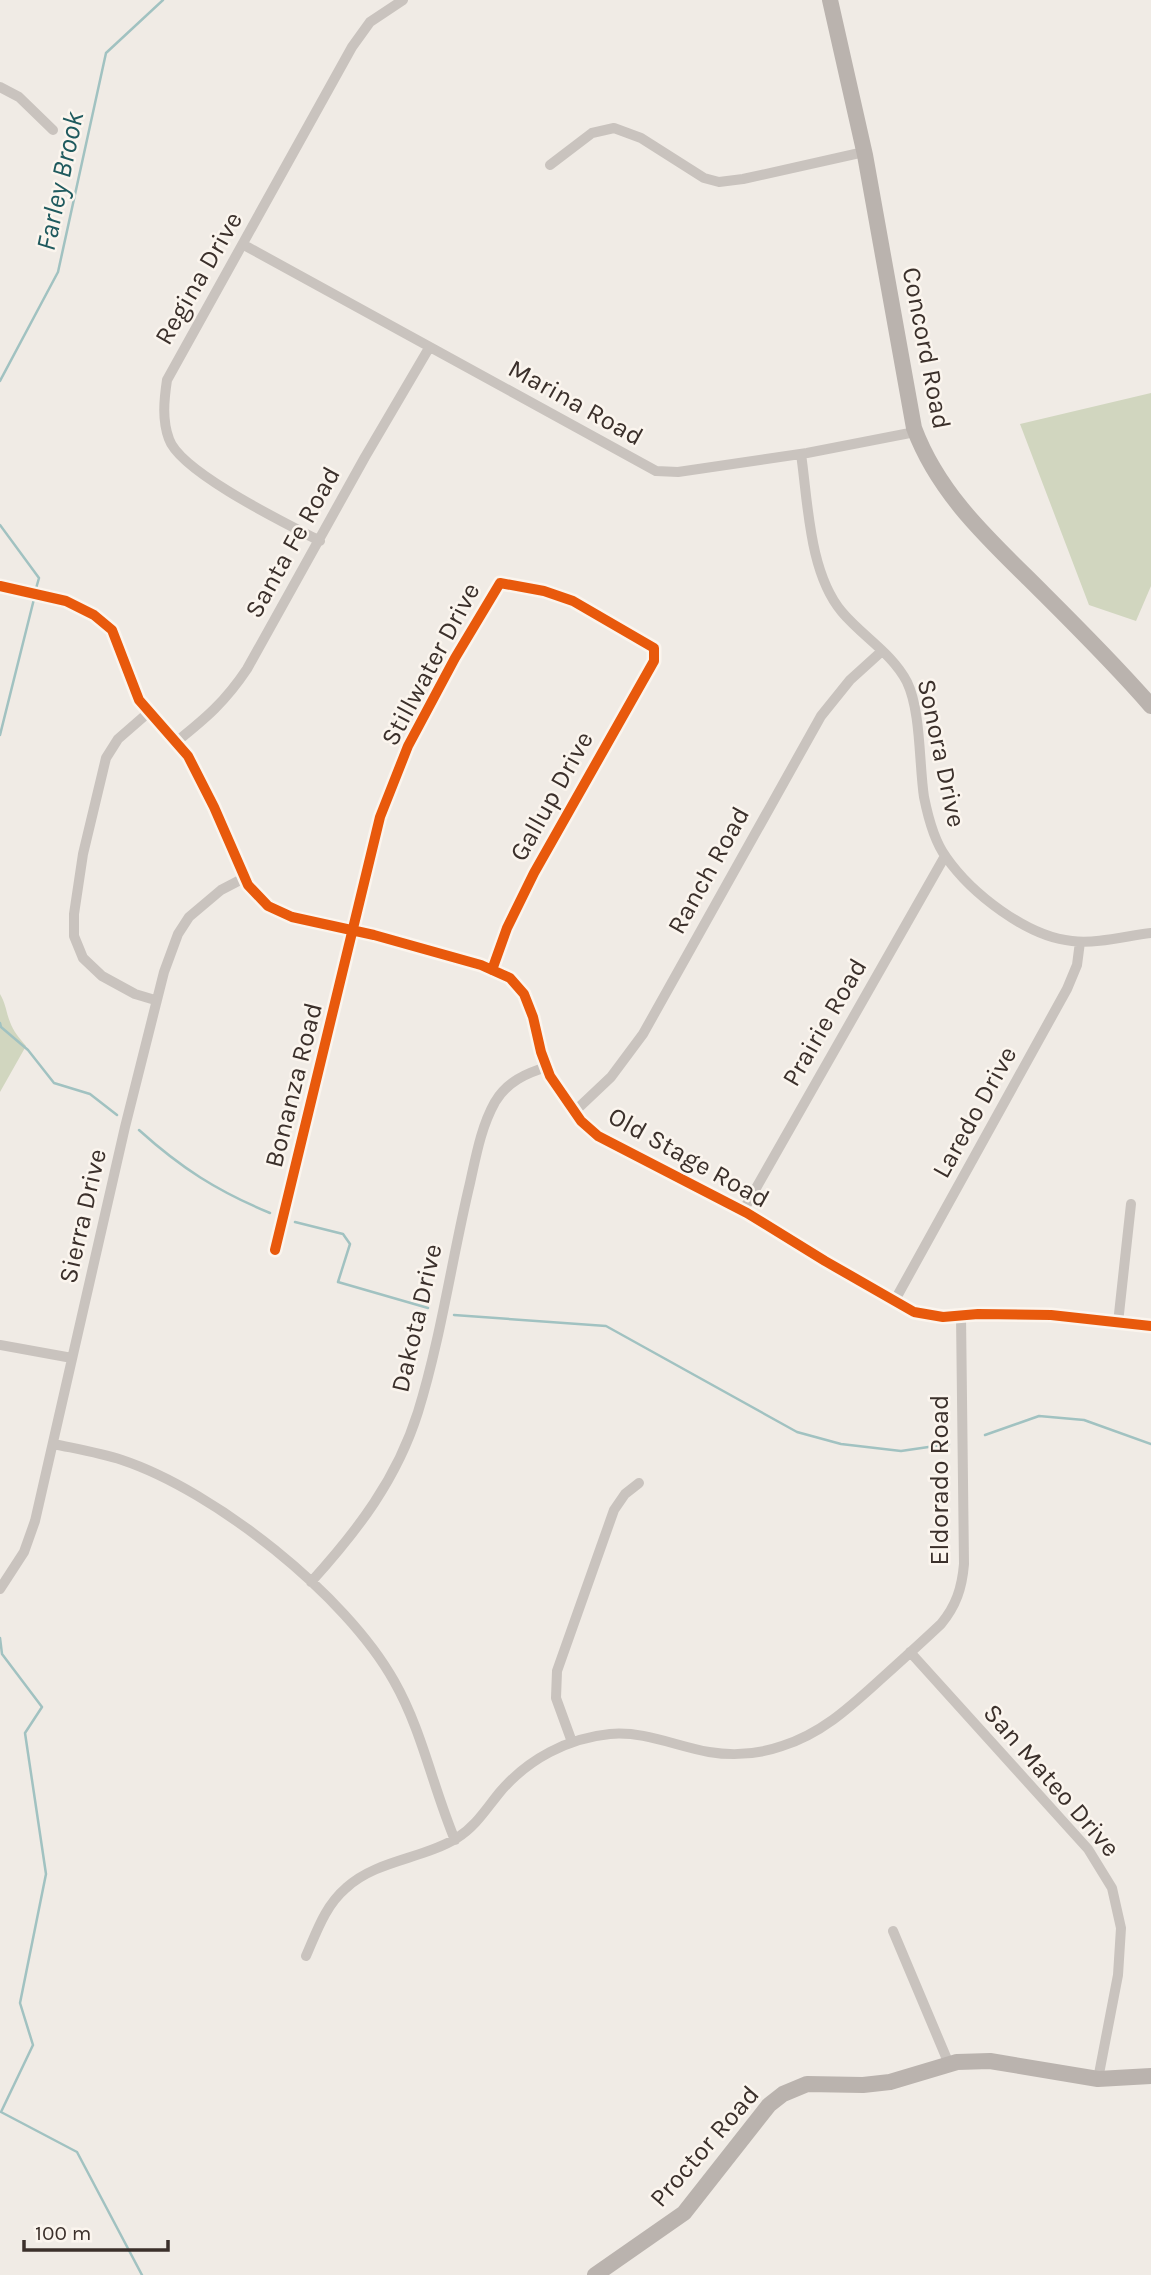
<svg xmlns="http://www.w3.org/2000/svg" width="1151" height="2275" font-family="Karla,sans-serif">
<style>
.green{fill:#d1d6bf}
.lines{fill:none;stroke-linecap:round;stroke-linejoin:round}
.stream{stroke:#a1c2c1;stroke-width:2.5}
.street{stroke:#c9c3be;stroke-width:10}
.secondary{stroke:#bab3ae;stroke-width:16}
.cycleway-casing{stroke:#fbf5ee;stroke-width:15}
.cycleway{stroke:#e8590c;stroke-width:10}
.labels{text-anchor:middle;stroke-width:5;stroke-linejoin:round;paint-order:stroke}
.street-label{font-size:26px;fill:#3b302b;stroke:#fbf5ee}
.water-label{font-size:28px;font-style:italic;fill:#1f5a5e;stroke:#fbf5ee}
</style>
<rect width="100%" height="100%" fill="#f0ebe5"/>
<!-- green -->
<path class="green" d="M 1151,393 L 1151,586 L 1136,621 L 1089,605 L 1020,424 Z
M 0,994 C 6,1004 6,1012 10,1022 C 13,1031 20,1039 26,1046 L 0,1092 Z"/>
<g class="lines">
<!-- stream -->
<path class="stream" d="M 0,381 L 58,272 L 106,53 L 163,0
M 0,525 L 39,578 L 35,592
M 0,735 L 34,599
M 0,1023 L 1,1027 L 28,1050 L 54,1083 L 90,1094 L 117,1115
M 139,1130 C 181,1168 217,1191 270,1213
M 295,1222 L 343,1234 L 350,1244 L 338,1282 L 428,1308
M 454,1315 L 606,1326 L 797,1432 L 841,1444 L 901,1451 L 949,1444
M 985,1435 L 1039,1416 L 1084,1420 L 1151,1444
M 0,1638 L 2,1654 L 42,1707 L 25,1733 L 46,1874 L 20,2003 L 33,2045 L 1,2112 L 77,2152 L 142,2275"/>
<!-- street -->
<path class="street" d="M 0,87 L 19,97 L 53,130
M 550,165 L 592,133 L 614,128 L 641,138 L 704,178 L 719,182 L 743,179 L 864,152
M 244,245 L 656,471 L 678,472 L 807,453 L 915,432
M 801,454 C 808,502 809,573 842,612 C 862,636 892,653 907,682 C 921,711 919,764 924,797 C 928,817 934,841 946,857 C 971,893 1027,937 1072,941 C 1097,944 1126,936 1151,933
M 320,541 C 287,524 180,472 169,439 C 162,420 164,400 167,380 L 352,47 L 370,22 L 403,0
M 0,586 L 66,601 L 94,615 L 112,630 L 139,700 L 188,756 L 214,807 L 248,885 L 268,906 L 292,917 L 374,935 L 481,965 L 510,978 L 524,994 L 533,1017 L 541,1052 L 550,1076 L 581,1121 L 598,1136 L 747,1213 L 825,1261 L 914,1312 L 943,1317 L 978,1314 L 1051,1315 L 1151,1326
M 149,712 L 118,739 L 106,758 L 83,854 L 74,914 L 74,936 L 83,958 L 102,976 L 135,994 L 155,1000
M 176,742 C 206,718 225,702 247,669 L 365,457 L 429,348
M 574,1112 L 611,1077 L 643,1034 L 821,716 L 850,680 L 882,651
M 743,1211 L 945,856
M 275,1250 L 380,817 L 408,746 L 455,658 L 500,583 L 544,591 L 573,601 L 654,648 L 654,661 L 534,873 L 507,928 L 492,970
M 895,1300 L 1067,989 L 1077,965 L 1080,942
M 1118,1323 L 1131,1204
M 0,1345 L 72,1358
M 54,1444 C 77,1449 100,1453 122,1460 C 215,1491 346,1595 394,1681 C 422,1730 433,1788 455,1840
M 311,1582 C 358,1530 397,1479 418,1412 C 441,1338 452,1258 470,1183 C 476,1156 481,1127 495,1102 C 507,1082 526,1073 547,1067
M 0,1589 L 24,1552 L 35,1521 L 125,1127 L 164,972 L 178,934 L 189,917 L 221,890 L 244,878
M 910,1652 L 1088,1849 L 1112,1888 L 1121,1928 L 1118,1975 L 1098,2079
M 572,1742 L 556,1698 L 557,1671 L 614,1510 L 625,1494 L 639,1483
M 893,1931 L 949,2064
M 306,1956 C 317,1931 325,1906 346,1888 C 376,1860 423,1859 457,1838 C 476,1826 486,1809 500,1792 C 528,1759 568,1738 610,1734 C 645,1731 675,1746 709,1752 C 733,1756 759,1754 782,1746 C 823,1733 851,1706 882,1678 C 902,1660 922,1642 941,1624 C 956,1606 962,1588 964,1564 L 961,1315"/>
<!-- secondary -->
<path class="secondary" d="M 830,0 L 865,155 L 914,428 C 937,490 983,534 1029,579 C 1070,620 1113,662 1151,706
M 595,2275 L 684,2213 L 769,2105 L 783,2094 L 807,2084 L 863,2085 L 890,2082 L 957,2062 L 990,2061 L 1098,2079 L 1151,2076"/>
<defs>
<path id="cycleway" d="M 0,586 L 66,601 L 94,615 L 112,630 L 139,700 L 188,756 L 214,807 L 248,885 L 268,906 L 292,917 L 374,935 L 481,965 L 510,978 L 524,994 L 533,1017 L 541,1052 L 550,1076 L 581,1121 L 598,1136 L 747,1213 L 825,1261 L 914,1312 L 943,1317 L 978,1314 L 1051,1315 L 1151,1326
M 275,1250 L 380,817 L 408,746 L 455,658 L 500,583 L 544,591 L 573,601 L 654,648 L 654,661 L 534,873 L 507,928 L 492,970"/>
</defs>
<!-- cycleway casing -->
<use href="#cycleway" class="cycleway-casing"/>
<!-- cycleway -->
<use href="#cycleway" class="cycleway"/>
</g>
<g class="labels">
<!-- street labels -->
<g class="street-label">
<text transform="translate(198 278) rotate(-60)" y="9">Regina Drive</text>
<text transform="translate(927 348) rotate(79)" y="9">Concord Road</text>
<text transform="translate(576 402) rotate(29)" y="9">Marina Road</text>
<text transform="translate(292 542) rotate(-61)" y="9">Santa Fe Road</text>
<text transform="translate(430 664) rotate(-62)" y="9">Stillwater Drive</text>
<text transform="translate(942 753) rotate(78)" y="9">Sonora Drive</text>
<text transform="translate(551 796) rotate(-61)" y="9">Gallup Drive</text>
<text transform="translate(708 870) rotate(-61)" y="9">Ranch Road</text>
<text transform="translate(824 1022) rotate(-60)" y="9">Prairie Road</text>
<text transform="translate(293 1085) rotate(-76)" y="9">Bonanza Road</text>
<text transform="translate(974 1112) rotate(-61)" y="9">Laredo Drive</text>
<text transform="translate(689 1157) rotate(29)" y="9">Old Stage Road</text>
<text transform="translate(82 1216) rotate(-77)" y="9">Sierra Drive</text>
<text transform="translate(416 1318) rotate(-77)" y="9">Dakota Drive</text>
<text transform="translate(939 1480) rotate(-90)" y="9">Eldorado Road</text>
<text transform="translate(1052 1780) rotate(49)" y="9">San Mateo Drive</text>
<text transform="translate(704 2146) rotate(-49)" y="9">Proctor Road</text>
</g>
<!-- water labels -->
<g class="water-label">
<text transform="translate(59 181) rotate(-78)" y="10">Farley Brook</text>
</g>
</g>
<!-- scale -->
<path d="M24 2240v10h144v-10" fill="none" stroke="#3b302b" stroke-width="3.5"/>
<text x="35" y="2240" font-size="21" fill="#3b302b" stroke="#fbf5ee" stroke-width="5" paint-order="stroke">100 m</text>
</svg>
